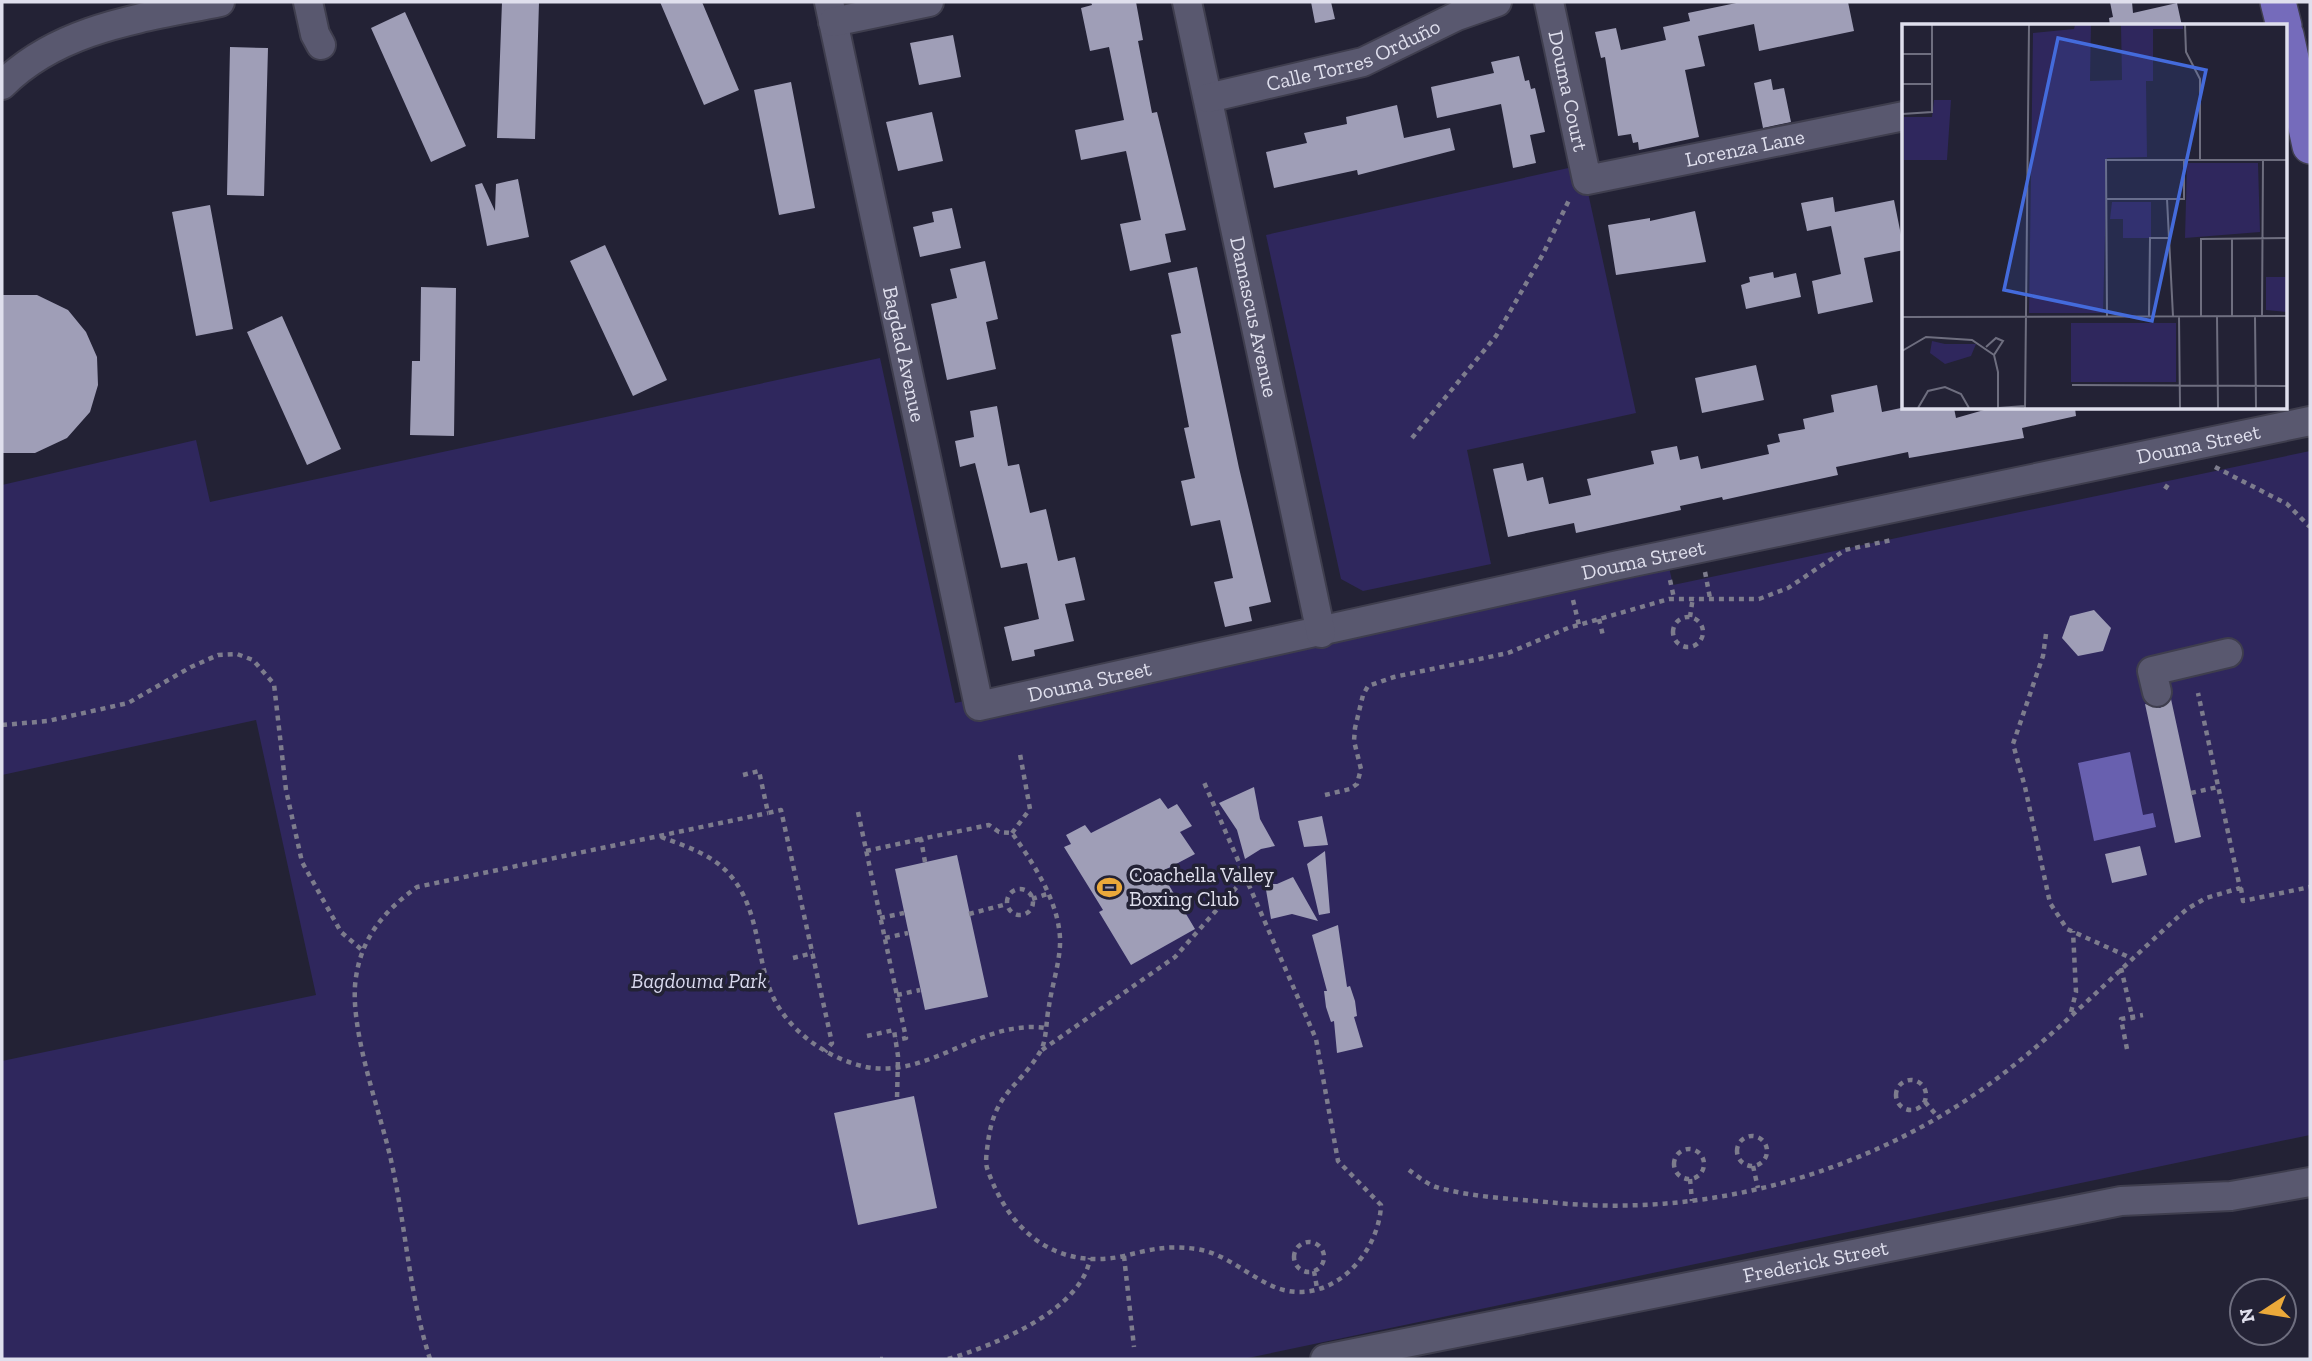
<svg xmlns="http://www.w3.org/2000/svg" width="2312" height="1361" font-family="'Zilla Slab',serif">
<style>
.green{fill:#2f275d}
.water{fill:#6860af}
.building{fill:#9f9eb7}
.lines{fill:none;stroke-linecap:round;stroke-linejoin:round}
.minor-casing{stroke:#3f3e4e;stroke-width:32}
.major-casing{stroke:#3f3e4e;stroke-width:38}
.path{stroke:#7d7c8d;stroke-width:4.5;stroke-dasharray:5 5;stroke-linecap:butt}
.minor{stroke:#59586f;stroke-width:28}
.major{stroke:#756bbb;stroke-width:35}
.labels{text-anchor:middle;stroke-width:7;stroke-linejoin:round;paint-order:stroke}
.street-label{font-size:21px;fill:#dfdfed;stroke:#232235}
.poi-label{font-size:21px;fill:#dfdfed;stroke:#232235;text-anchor:start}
.park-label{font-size:21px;font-style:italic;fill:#d8d8ee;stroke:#232235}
.inset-road{fill:none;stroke:#6e6e7f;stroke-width:2}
.view{fill:#446bdc;fill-opacity:0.15;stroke:#446bdc;stroke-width:3.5}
.inset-edge{fill:none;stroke:#dfdfed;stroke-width:3.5}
</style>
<rect width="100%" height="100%" fill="#232235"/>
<!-- green -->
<path class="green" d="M 1582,165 L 1636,413 L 1467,450 L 1491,564 L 1363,591 L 1341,579 L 1266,235 Z
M 880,358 L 955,703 L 1666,554 L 1673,585 L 2310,451 L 2310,1135 L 1243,1359 L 2,1359 L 2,1061 L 316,995 L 256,720 L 2,775 L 2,485 L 196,440 L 210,502 Z"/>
<!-- water -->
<path class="water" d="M 2130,752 L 2143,815 L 2153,813 L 2156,827 L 2094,841 L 2078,763 Z"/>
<!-- building -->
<path class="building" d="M 502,2 L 539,2 L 535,139 L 497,138 Z
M 660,2 L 702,2 L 739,90 L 704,105 Z
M 1091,2 L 1136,2 L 1143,40 L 1138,41 L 1152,113 L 1157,112 L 1186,230 L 1165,234 L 1171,262 L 1130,271 L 1120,224 L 1141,220 L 1126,151 L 1081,160 L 1075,130 L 1124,120 L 1109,47 L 1090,51 L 1081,8 L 1092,5 Z
M 1311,2 L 1331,2 L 1335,19 L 1315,23 Z
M 1741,2 L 1848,2 L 1854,31 L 1759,51 L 1754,24 L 1698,36 L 1705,66 L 1685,70 L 1699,137 L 1639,150 L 1638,142 L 1633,143 L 1631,134 L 1618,136 L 1605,57 L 1601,58 L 1595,32 L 1616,28 L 1621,50 L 1666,40 L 1663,27 L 1690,21 L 1688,13 Z
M 2110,2 L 2132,2 L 2133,13 L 2177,3 L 2182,26 L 2110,26 L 2109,18 L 2113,17 Z
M 405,12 L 466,146 L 431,162 L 371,28 Z
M 953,35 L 961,77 L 919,85 L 910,43 Z
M 230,47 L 268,48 L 264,196 L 227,195 Z
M 1519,56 L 1525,81 L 1529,80 L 1531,89 L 1535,88 L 1545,132 L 1530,135 L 1536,163 L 1513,168 L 1501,104 L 1437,118 L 1431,87 L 1494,73 L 1491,62 Z
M 1771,79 L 1773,90 L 1784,88 L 1791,122 L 1763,128 L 1754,83 Z
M 791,82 L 815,208 L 779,215 L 754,90 Z
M 1397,105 L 1404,138 L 1450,128 L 1455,150 L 1358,175 L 1357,170 L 1274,188 L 1266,152 L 1307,143 L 1304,133 L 1347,124 L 1346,117 Z
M 932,112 L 943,161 L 898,171 L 886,122 Z
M 518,179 L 529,237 L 487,246 L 475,185 L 482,183 L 495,211 L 496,184 Z
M 1833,197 L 1835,212 L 1894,200 L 1904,250 L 1864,258 L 1873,302 L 1818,314 L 1812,281 L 1841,274 L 1831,226 L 1807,231 L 1801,203 Z
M 210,205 L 233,329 L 196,336 L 172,212 Z
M 952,208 L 961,248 L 920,257 L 913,227 L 934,222 L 932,212 Z
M 1695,211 L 1706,262 L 1616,275 L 1608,225 L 1650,218 L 1650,221 Z
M 605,245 L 667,380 L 633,396 L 570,261 Z
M 985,261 L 998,319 L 986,322 L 996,369 L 947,380 L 931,304 L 957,298 L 950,269 Z
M 1197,267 L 1239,468 L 1271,602 L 1249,607 L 1252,621 L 1225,627 L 1214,582 L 1233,578 L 1220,520 L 1191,526 L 1181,481 L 1195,478 L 1184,428 L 1189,427 L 1171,335 L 1181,333 L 1168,273 Z
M 1773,272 L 1774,278 L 1796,273 L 1801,297 L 1746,309 L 1741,285 L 1750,282 L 1749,277 Z
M 421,287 L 456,288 L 454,436 L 410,435 L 412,361 L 420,361 Z
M 2,295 L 37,295 L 68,310 L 86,332 L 97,357 L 98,385 L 90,412 L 67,438 L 35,453 L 2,453 Z
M 282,316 L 341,449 L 307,465 L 247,332 Z
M 1756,365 L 1764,400 L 1702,413 L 1695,378 Z
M 1877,385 L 1882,412 L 1901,408 L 1954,408 L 1956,418 L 1991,408 L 2075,408 L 2076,416 L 2022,428 L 2024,438 L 1909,458 L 1908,452 L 1836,467 L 1838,475 L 1723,500 L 1722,497 L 1680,506 L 1681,510 L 1576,533 L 1574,523 L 1508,537 L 1493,469 L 1523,463 L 1527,481 L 1543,477 L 1549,504 L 1591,495 L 1587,479 L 1654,464 L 1651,451 L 1677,446 L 1680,460 L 1698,456 L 1701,469 L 1769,454 L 1767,445 L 1780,442 L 1778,434 L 1805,429 L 1803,419 L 1834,412 L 1831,395 Z
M 997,406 L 1008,466 L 1019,464 L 1030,513 L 1046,509 L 1058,561 L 1075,557 L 1085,600 L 1065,604 L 1074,641 L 1034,650 L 1035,656 L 1012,661 L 1004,627 L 1039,619 L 1027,563 L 1001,568 L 975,463 L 960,467 L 955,441 L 974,437 L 970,411 Z
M 2094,610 L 2111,628 L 2103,651 L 2078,656 L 2062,638 L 2070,616 Z
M 2171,699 L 2201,837 L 2175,843 L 2145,704 L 2160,708 Z
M 1254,787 L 1260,819 L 1275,846 L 1261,849 L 1245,859 L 1237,830 L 1219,803 Z
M 1160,798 L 1168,809 L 1177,804 L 1192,826 L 1180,832 L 1195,854 L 1161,872 L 1195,929 L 1131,965 L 1099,912 L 1103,910 L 1064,847 L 1071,844 L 1066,835 L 1085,825 L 1091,833 Z
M 1322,816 L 1328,845 L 1304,847 L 1298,821 Z
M 2140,846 L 2147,875 L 2112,883 L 2105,854 Z
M 1325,851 L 1330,913 L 1319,915 L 1307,864 Z
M 957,855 L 988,997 L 925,1010 L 895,869 Z
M 1293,877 L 1318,921 L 1292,914 L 1271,919 L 1265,884 L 1277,884 Z
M 1338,925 L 1347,987 L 1350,986 L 1355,1001 L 1357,1016 L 1354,1017 L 1363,1047 L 1337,1053 L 1334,1021 L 1331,1022 L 1326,1007 L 1324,991 L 1327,991 L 1312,935 Z
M 914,1096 L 937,1208 L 858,1225 L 834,1113 Z"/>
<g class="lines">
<defs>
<g id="minor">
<path d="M 308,2 L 315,34 L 321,45"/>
<path id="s1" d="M 829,2 L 979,706 L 1614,566 L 2310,421"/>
<path id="s2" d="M 1187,2 L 1321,633"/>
<path id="s3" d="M 1549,2 L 1587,180 L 1904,116"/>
<path d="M 833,22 L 929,2"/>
<path d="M 2,85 C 60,27 143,18 220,2"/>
<path id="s4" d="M 1208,98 L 1363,62 L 1457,16 L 1497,2"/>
<path d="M 2157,692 L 2152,671 L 2228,653"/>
<path id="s5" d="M 1325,1359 L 2121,1201 L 2231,1196 L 2310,1182"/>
</g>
<path id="major" d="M 2278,2 L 2284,26
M 2286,35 L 2310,146"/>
</defs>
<!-- minor casing -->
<use href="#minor" class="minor-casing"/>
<!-- major casing -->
<use href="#major" class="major-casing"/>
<!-- path -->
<path class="path" d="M 1412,438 L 1496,336 L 1543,254 L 1570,198
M 2215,467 L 2287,504 L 2310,527
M 2165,489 L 2169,483
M 1705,572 L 1710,598
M 1670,580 L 1674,598
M 1573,600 L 1579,625
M1673 632a15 15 0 1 1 30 0a15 15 0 1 1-30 0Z
M 1690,617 L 1693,597
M 1599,619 L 1603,636
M 2046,634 L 2043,656 L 2013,744 L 2025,787 L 2050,903 L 2067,929 L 2131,958
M 2,725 L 48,721 L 128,703 L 191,667 L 218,655 L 237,654 L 253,660 L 274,684 L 286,790 L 302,862 L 341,932 L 362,950
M 743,775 L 759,771 L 768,813 L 781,810 L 832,1043 L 825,1052
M 2191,793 L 2218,787
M 1325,795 L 1350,789 L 1357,784 L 1361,769 L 1354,741 L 1355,728 L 1363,695 L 1368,686 L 1394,677 L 1508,653 L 1568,628 L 1669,599 L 1759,599 L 1788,588 L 1845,550 L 1892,540
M 858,812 L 906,1038 L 897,1040
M 1012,833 L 1030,809 L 1020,754
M 661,837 C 685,846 712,854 730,875 C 757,906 756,947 768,984 C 781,1026 824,1058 866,1067 C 930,1079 981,1019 1045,1028
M 866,851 L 921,839
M 925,862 L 921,839 L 989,825 L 999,832 L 1012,833 C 1033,863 1058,900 1060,938 C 1061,959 1052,985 1049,1006 C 1046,1019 1047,1041 1040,1052 C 1017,1090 995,1091 988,1142 C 987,1150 985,1161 987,1168 C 1008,1230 1055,1271 1124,1256 C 1152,1249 1167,1245 1197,1249 C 1227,1254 1249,1277 1277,1288 C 1331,1307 1379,1254 1381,1205 L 1338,1161 L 1316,1039 L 1203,780
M 2241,888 L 2243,901 L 2310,887
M1007 902a13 13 0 1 1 26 0a13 13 0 1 1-26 0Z
M 1032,899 L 1047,894
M 969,914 L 1007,904
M 880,918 L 904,913
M 885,938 L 908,933
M 793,958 L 813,953
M 2121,968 L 2133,1020
M 897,995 L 920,990
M 2071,1012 L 2076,992 L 2073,931
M 867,1036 L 894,1030 L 898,1056 L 897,1100
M 2127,1049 L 2121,1019 L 2143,1015
M 1042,1050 L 1175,957 L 1244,879
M1896 1095a15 15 0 1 1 30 0a15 15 0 1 1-30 0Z
M 1925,1102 L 1938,1117
M1737 1151a15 15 0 1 1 30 0a15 15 0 1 1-30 0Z
M1674 1164a15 15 0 1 1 30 0a15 15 0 1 1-30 0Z
M 1753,1166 L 1758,1188
M 1409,1170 C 1417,1176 1427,1184 1436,1187 C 1474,1198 1518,1199 1557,1203 C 1707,1217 1861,1175 1984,1088 C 2054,1038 2122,966 2187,909 L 2206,898 L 2240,888 L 2198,693
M 1690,1179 L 1692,1201
M1294 1257a15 15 0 1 1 30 0a15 15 0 1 1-30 0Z
M 1124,1256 L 1134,1347
M 1314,1271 L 1317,1288
M 430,1359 C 409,1294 406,1227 391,1160 C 380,1111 348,1027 356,977 C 362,937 384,911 417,887 L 768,813
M 880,1359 L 883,1359
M 948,1359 C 992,1346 1082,1311 1090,1258"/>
<!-- minor -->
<use href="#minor" class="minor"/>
<!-- major -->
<use href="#major" class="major"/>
</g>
<!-- icons -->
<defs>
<symbol id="stadium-bare" viewBox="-9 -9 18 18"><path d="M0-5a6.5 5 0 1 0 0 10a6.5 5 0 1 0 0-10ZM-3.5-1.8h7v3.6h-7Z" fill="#eba93a" stroke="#232235" stroke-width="2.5" paint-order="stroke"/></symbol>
</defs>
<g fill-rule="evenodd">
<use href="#stadium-bare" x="1092" y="870" width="35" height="35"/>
</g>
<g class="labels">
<!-- street labels -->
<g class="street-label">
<text dy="7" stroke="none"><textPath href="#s4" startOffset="152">Calle Torres Orduño</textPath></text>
<text dy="7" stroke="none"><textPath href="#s3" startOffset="91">Douma Court</textPath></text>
<text dy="7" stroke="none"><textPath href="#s3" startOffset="343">Lorenza Lane</textPath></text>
<text dy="7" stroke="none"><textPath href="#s2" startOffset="322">Damascus Avenue</textPath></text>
<text dy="7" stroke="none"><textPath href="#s1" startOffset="360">Bagdad Avenue</textPath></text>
<text dy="7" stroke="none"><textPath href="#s1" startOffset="1967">Douma Street</textPath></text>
<text dy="7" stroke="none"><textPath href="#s1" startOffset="1400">Douma Street</textPath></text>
<text dy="7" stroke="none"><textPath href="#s1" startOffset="833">Douma Street</textPath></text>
<text dy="7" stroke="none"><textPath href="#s5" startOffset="500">Frederick Street</textPath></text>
</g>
<!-- poi labels -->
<g class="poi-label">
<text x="1129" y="882">Coachella Valley<tspan x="1129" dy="24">Boxing Club</tspan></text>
</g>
<!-- park labels -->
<g class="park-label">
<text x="699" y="988">Bagdouma Park</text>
</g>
</g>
<!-- overview -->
<g transform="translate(1902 24)">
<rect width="385" height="385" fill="#232235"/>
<path d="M 173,1 L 189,1 L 188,57 L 220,56 L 219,1 L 281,1 L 281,5 L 251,5 L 251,57 L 244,57 L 245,133 L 205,134 L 201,289 L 127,289 L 131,9 L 172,5 ZM 32,76 L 49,76 L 45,136 L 2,136 L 2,93 L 30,93 ZM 285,139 L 356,139 L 358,208 L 283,214 ZM 210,178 L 249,178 L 249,214 L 221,214 L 221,195 L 208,195 ZM 364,253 L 385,253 L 385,288 L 364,286 ZM 169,299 L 274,299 L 274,358 L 169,358 ZM 30,317 L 43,320 L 74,320 L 69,332 L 43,340 L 28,329 Z" fill="#2f275d"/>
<path class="inset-road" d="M 283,1 L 284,28 L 298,55 L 298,136M 0,30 L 30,30M 0,60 L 30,60M 0,90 L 30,88 L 30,1M 204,175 L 282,175 L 282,136M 265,175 L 271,292M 277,292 L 278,384M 299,292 L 299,215 L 385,214M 315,292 L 316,384M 330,292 L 330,215M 360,292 L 361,136M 0,293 L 385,292M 205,293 L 204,136 L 385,136M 247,293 L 248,214 L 269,214M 353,293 L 354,384M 84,323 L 94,314 L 101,317 L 92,331 L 96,348 L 96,384M 0,327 L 24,313 L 70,316 L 92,331M 170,361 L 385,362M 16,384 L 26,367 L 43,363 L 59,370 L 67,384M 96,384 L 123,382M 123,384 L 127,1"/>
<path class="view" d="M 156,14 L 304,46 L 250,297 L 102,266 Z"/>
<rect width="385" height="385" class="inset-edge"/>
</g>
<!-- border -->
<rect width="2312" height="1361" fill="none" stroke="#dfdfed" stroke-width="7"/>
<!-- north arrow -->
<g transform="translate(2263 1312) rotate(258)"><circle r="33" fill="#232235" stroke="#6e6e7f" stroke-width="2"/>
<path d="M0-5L12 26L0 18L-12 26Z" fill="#eba93a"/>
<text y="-10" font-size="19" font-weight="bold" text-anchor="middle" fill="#dfdfed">N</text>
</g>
</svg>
